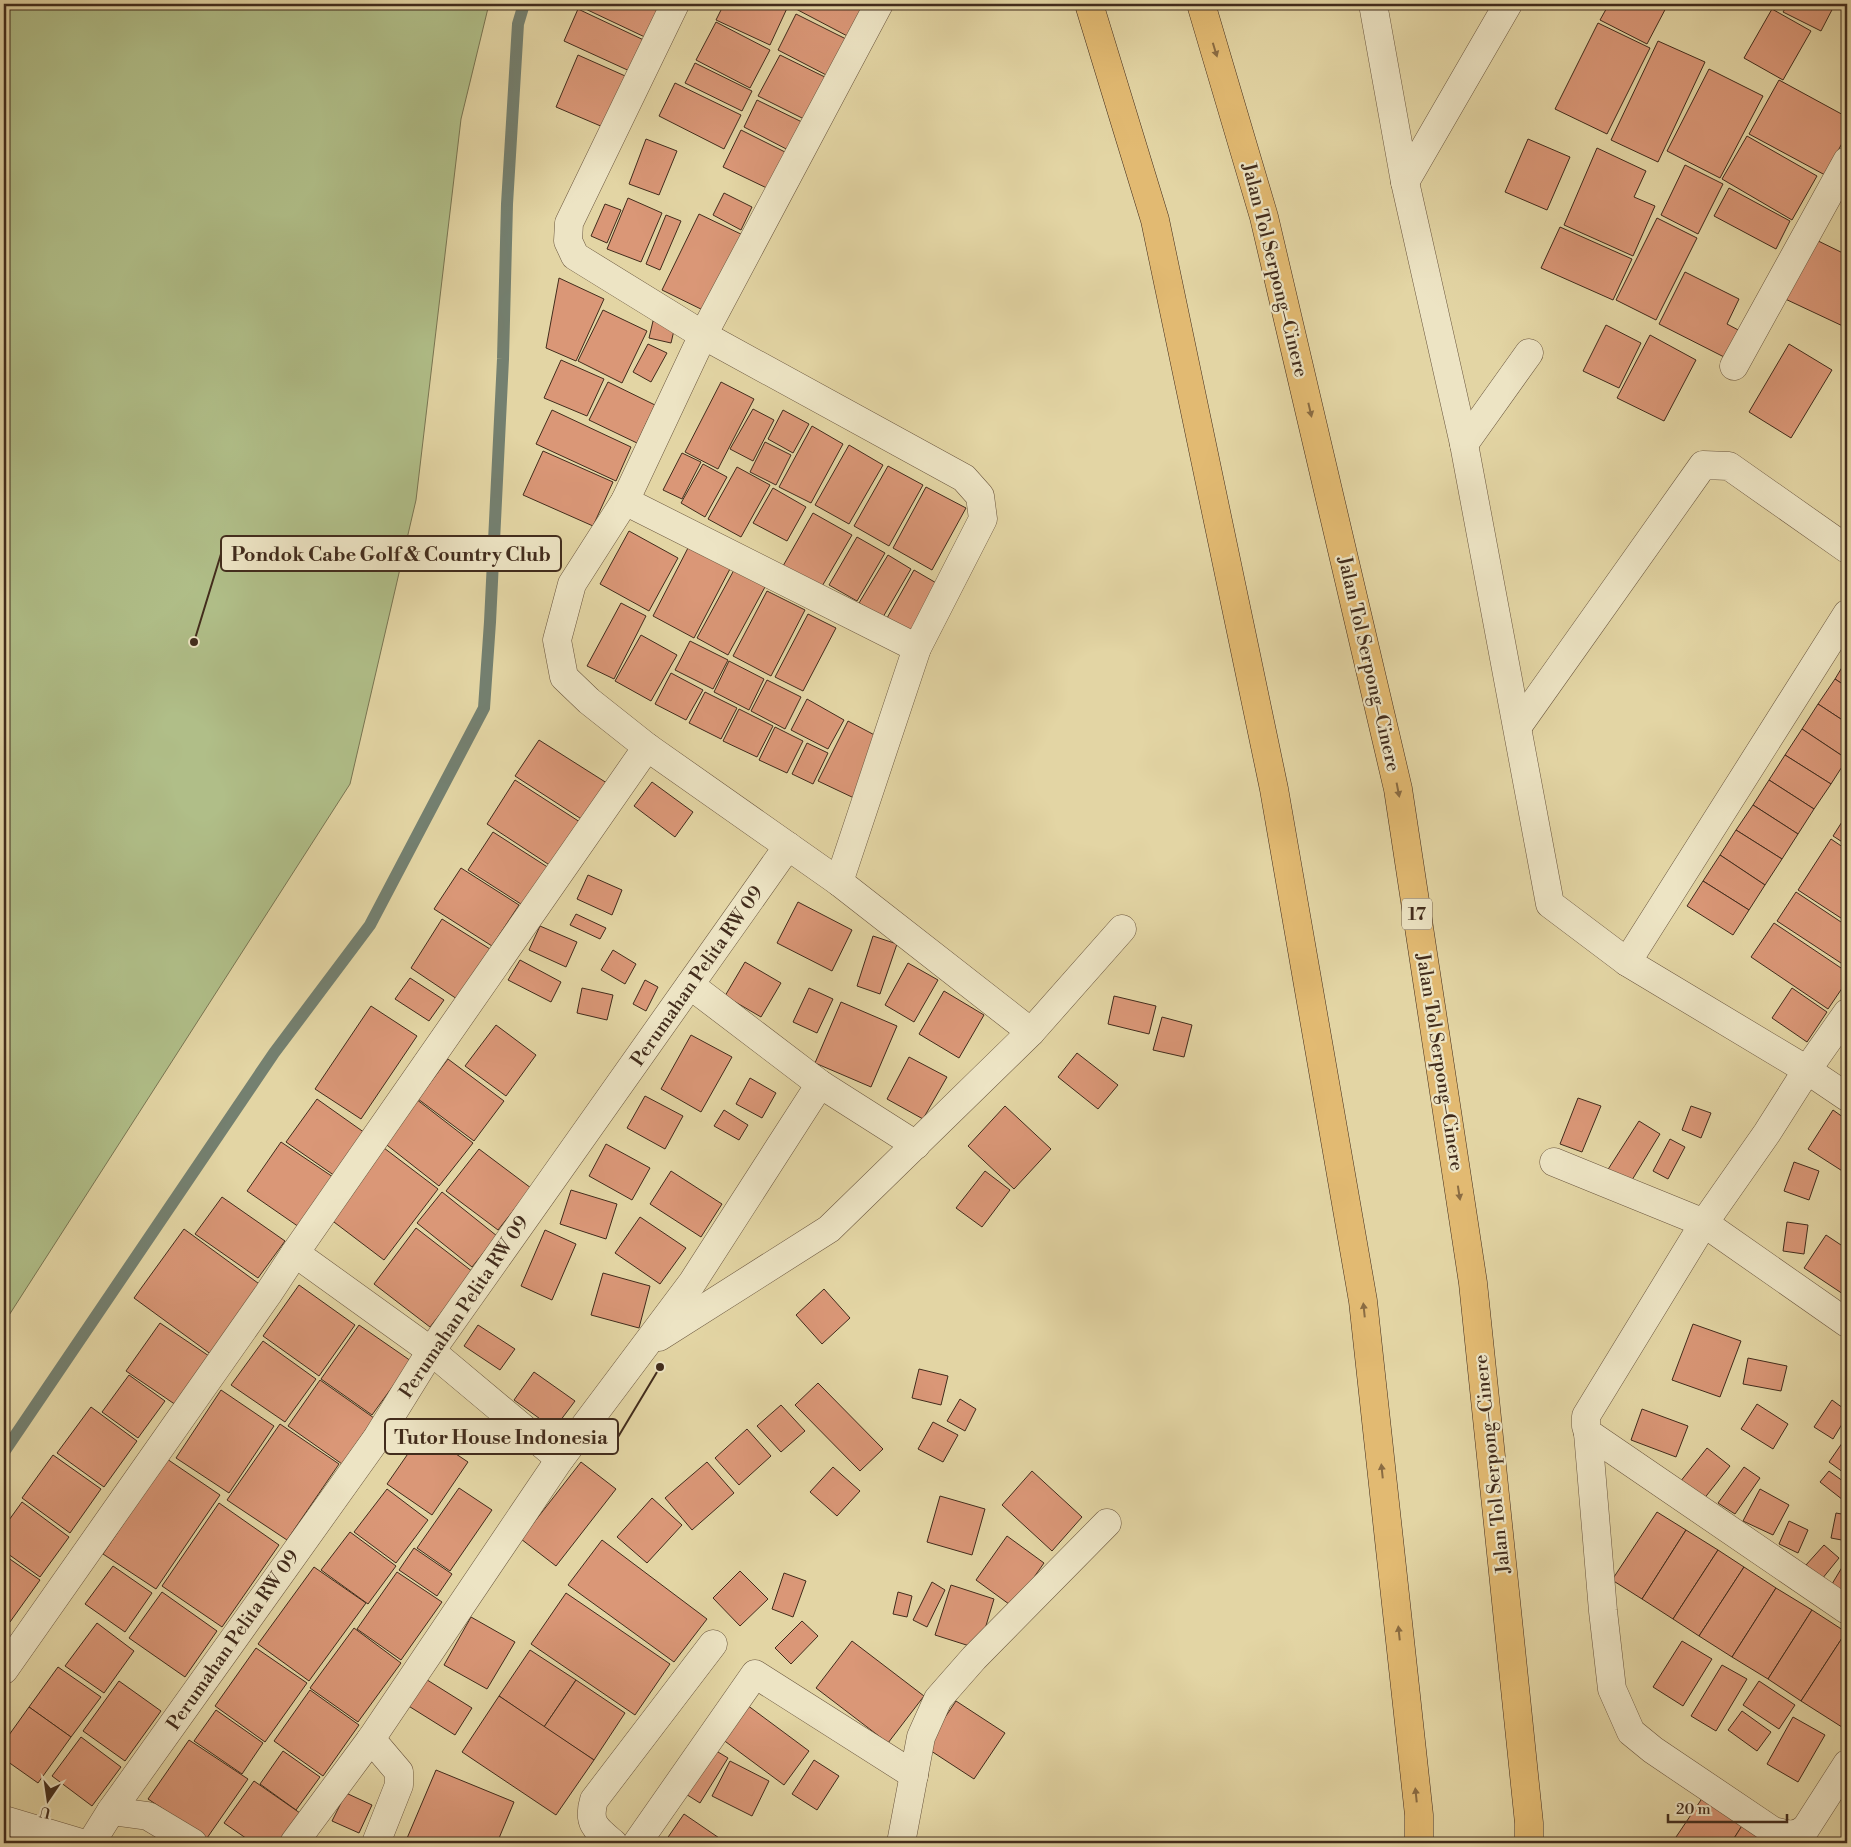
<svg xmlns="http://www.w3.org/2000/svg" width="1851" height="1847" viewBox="0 0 1851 1847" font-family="'Libre Bodoni',serif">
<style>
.green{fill:#b0be88;stroke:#797552}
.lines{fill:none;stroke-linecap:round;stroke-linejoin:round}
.stream{stroke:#748070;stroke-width:12}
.building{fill:#da9777;stroke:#422c1c}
.minor-casing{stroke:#6a563e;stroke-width:29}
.highway-casing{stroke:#422c1c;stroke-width:29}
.minor{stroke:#ede4c4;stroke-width:28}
.highway{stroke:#e2ba72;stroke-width:28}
.oneway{fill:#8a6c43}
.labels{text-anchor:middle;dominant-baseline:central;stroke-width:4.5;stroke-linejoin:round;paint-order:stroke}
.shield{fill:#ede4c4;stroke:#75634e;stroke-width:1}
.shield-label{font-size:18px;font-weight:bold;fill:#422c1c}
.street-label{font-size:19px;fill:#422c1c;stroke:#ede4c4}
.leader{fill:none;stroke:#422c1c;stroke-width:2}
.callout-dot{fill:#422c1c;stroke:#ede4c4;stroke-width:2}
.callout{fill:#ede4c4;stroke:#422c1c;stroke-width:2}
.callout-label{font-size:20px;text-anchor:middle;font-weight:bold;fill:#422c1c}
</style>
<rect width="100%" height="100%" fill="#e3d5a4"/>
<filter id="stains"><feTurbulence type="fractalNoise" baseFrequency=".004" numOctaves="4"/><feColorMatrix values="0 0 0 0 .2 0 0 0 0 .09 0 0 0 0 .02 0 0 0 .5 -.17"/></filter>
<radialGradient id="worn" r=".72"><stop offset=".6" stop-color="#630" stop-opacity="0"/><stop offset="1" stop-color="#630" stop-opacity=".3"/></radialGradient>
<polygon class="green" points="4,4 489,4 461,119 416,500 350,784 4,1323"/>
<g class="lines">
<polyline class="stream" points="4,1452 274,1053 370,925 484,708 490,622 503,359 507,204 518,24 524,4"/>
</g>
<g class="building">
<polygon points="575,4 666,4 649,39"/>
<polygon points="724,4 789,4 770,45 716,20"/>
<polygon points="799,4 871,4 853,39 796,9"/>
<polygon points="1609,4 1668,4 1647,44 1600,20"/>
<polygon points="1788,4 1835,4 1821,31 1783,12"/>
<polygon points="578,9 648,42 634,73 564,41"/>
<polygon points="1772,9 1811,31 1783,80 1744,58"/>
<polygon points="796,14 850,41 832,78 778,50"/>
<polygon points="716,22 770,50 750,88 696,60"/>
<polygon points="1598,23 1650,48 1607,134 1555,109"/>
<polygon points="1658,41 1705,62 1658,162 1611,140"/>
<polygon points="578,55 632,79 610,130 556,107"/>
<polygon points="780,55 829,79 808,121 758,96"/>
<polygon points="695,63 752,91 742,111 685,83"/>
<polygon points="1709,69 1763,96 1720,178 1667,151"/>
<polygon points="1779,80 1847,117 1847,134 1825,175 1749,134"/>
<polygon points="675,83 741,115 724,149 659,116"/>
<polygon points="757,100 806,124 792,152 744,127"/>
<polygon points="741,130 791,155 773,191 723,167"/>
<polygon points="1747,136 1817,176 1792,220 1722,179"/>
<polygon points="646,139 677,151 659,195 629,184"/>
<polygon points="1528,139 1570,157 1547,210 1505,192"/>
<polygon points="1597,148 1646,171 1634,197 1655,206 1633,256 1564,225"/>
<polygon points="1685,165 1723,184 1698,234 1661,215"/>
<polygon points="1729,188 1790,221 1776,249 1714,216"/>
<polygon points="724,193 752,207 741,230 713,215"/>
<polygon points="628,198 662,213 641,262 607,249"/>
<polygon points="605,204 621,210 607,243 591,236"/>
<polygon points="699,214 747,237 709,313 662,290"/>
<polygon points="666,215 681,221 660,270 646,264"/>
<polygon points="1657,218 1697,238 1656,320 1616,300"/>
<polygon points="1560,227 1632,259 1613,300 1541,268"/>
<polygon points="1810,237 1847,255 1847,328 1781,297"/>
<polygon points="1685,272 1739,299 1727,324 1742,332 1728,359 1659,324"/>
<polygon points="559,278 604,299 576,361 546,348"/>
<polygon points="603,310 647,331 622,383 578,361"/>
<polygon points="653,321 675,326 671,343 649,338"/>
<polygon points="1606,325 1641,343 1619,388 1583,371"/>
<polygon points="1650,335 1696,360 1664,421 1617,398"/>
<polygon points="648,344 667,353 651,382 633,372"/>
<polygon points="1789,344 1832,370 1791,438 1749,412"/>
<polygon points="561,360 604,379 587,416 544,398"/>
<polygon points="608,382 655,405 637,443 589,420"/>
<polygon points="721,382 754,399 718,469 685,452"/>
<polygon points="753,409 774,420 753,461 730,449"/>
<polygon points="552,410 631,447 616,481 536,444"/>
<polygon points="783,410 809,424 793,453 768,439"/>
<polygon points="812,426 843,444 811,503 779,487"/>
<polygon points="765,442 791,455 776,485 750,472"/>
<polygon points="849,445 883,465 849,524 815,505"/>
<polygon points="543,451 613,482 593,526 523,495"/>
<polygon points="682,453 701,462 682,499 663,490"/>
<polygon points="703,464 727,477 705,517 681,503"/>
<polygon points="888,466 923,485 889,546 854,526"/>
<polygon points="737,467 770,485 741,537 708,519"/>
<polygon points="926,487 966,508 932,570 893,548"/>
<polygon points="773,488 806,507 787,541 753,523"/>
<polygon points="813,513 852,535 821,588 783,566"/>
<polygon points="629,531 678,558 649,611 600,584"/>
<polygon points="857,537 885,553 857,601 829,585"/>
<polygon points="689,546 731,567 694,638 653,616"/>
<polygon points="888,555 911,569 883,617 859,603"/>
<polygon points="734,570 765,587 728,655 697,638"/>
<polygon points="914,570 938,584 910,632 887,618"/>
<polygon points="767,591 805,610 771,676 733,656"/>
<polygon points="621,603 646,616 614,679 587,666"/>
<polygon points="808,614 836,628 803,691 775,677"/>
<polygon points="641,635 677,655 651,701 615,681"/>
<polygon points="690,641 728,660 713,689 675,670"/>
<polygon points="1847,659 1847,687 1835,679"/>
<polygon points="729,661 764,679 749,710 714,692"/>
<polygon points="671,673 703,690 686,720 655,704"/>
<polygon points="1835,679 1847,687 1847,723 1818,704"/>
<polygon points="767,680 801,697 785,729 751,711"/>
<polygon points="705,692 737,708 721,739 689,723"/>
<polygon points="807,699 844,720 828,749 791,730"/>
<polygon points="1818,704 1847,723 1847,759 1802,729"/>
<polygon points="739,709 773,726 757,757 723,741"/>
<polygon points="848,721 884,740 854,798 818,781"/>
<polygon points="775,727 803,741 787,773 759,760"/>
<polygon points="1802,729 1847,759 1831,784 1785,755"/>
<polygon points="539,740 610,785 586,822 515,776"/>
<polygon points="807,743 828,753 813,784 792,774"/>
<polygon points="1785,755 1831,784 1814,809 1769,780"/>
<polygon points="515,780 583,824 554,868 487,824"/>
<polygon points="1769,780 1814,809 1798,834 1753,805"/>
<polygon points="652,782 693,812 675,837 634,806"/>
<polygon points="1753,805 1798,834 1782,859 1736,830"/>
<polygon points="1847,814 1847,845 1833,836"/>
<polygon points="1736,830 1782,859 1765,885 1720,855"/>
<polygon points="493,832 549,868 524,906 468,870"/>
<polygon points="1831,839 1847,850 1847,922 1798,890"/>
<polygon points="1720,855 1765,885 1749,910 1703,881"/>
<polygon points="461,868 519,905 492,946 434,909"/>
<polygon points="588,875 622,890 612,915 577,899"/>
<polygon points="1703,881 1749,910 1733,935 1687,906"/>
<polygon points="1796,892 1847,926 1847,967 1777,921"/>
<polygon points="798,902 852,930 832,971 777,943"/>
<polygon points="576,914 606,928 600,939 570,925"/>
<polygon points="442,919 490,949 457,999 411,968"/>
<polygon points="1774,923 1847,972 1847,981 1828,1009 1751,957"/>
<polygon points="540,926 577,942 566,967 529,950"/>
<polygon points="873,936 897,944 880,994 857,986"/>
<polygon points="613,950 636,964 625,984 601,970"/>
<polygon points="520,960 561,982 551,1002 508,980"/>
<polygon points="745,962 781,983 761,1017 725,996"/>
<polygon points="908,963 938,980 914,1022 885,1005"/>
<polygon points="410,978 444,1000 429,1021 395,999"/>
<polygon points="645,980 658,987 646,1011 633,1004"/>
<polygon points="582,988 613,995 607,1020 577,1013"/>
<polygon points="809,988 833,999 817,1033 793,1022"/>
<polygon points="1792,988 1827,1012 1807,1042 1772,1018"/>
<polygon points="944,991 984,1015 959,1058 919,1034"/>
<polygon points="1114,996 1156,1006 1149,1034 1108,1024"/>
<polygon points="841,1002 897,1026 871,1087 815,1063"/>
<polygon points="371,1006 417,1036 361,1119 315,1089"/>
<polygon points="1162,1017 1192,1025 1184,1057 1153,1050"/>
<polygon points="496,1025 536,1055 506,1096 465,1066"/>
<polygon points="691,1035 732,1057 701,1112 661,1089"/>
<polygon points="1077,1053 1118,1085 1098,1109 1058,1077"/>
<polygon points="909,1057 947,1077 923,1119 887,1099"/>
<polygon points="448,1059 504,1101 474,1141 418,1099"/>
<polygon points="750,1078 776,1093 762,1118 736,1104"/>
<polygon points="645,1096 683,1116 665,1149 627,1128"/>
<polygon points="1578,1098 1601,1106 1582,1152 1560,1144"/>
<polygon points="317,1099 365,1133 335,1176 286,1142"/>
<polygon points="416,1099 473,1143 439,1186 383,1142"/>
<polygon points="1005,1106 1051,1149 1014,1189 968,1146"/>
<polygon points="1691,1106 1711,1113 1701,1138 1682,1130"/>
<polygon points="724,1110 748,1125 739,1140 714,1126"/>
<polygon points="1833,1110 1847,1120 1847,1174 1808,1149"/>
<polygon points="1639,1121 1660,1134 1629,1185 1607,1171"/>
<polygon points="1670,1139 1685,1147 1668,1179 1653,1171"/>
<polygon points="281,1142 333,1177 299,1227 247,1191"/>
<polygon points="606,1144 650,1168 632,1200 589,1176"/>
<polygon points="384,1148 438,1189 384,1260 330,1219"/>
<polygon points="479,1149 531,1188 498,1230 446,1191"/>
<polygon points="1794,1162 1819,1171 1809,1200 1784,1191"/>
<polygon points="671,1171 722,1204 701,1237 650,1204"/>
<polygon points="985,1171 1010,1190 982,1227 956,1208"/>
<polygon points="571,1190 617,1204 606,1239 560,1224"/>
<polygon points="442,1192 497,1236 472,1267 417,1223"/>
<polygon points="222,1197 285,1241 258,1278 195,1234"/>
<polygon points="640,1217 686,1248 660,1284 615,1253"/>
<polygon points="1787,1222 1808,1225 1804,1254 1783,1251"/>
<polygon points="416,1228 473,1272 430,1327 374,1284"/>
<polygon points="184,1229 262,1286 212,1355 134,1298"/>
<polygon points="545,1230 576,1244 552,1300 521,1286"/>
<polygon points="1826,1235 1847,1249 1847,1288 1843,1294 1804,1268"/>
<polygon points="603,1273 650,1286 639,1328 591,1315"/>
<polygon points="299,1285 355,1325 319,1376 263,1336"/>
<polygon points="824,1289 850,1318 822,1344 796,1315"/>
<polygon points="160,1323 209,1356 176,1405 126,1371"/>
<polygon points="1693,1324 1741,1341 1720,1397 1672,1380"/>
<polygon points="359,1325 411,1361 372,1415 321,1379"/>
<polygon points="478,1325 515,1349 500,1370 464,1346"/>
<polygon points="263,1341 316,1379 285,1422 231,1385"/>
<polygon points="1748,1358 1787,1366 1781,1391 1743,1384"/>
<polygon points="919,1369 948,1376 941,1405 912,1398"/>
<polygon points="534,1372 575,1401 554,1429 514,1400"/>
<polygon points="129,1375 165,1401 138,1438 102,1412"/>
<polygon points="320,1380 374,1418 342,1464 288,1426"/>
<polygon points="818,1383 883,1449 860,1471 795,1405"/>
<polygon points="221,1390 274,1426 229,1493 176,1458"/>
<polygon points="960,1399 976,1409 965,1431 947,1421"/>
<polygon points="1832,1400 1847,1411 1847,1416 1833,1439 1814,1427"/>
<polygon points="1757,1404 1788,1424 1773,1449 1741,1429"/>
<polygon points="781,1405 805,1431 781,1452 757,1426"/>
<polygon points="91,1407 137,1441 104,1487 57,1453"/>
<polygon points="1642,1409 1688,1426 1676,1457 1631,1440"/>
<polygon points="933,1422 958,1435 943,1462 918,1449"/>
<polygon points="280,1424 339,1464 287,1540 227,1500"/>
<polygon points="747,1429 771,1456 739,1485 715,1458"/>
<polygon points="423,1432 468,1462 432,1515 387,1484"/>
<polygon points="1847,1436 1847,1475 1829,1462"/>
<polygon points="1707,1448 1730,1466 1703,1500 1680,1482"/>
<polygon points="53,1455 101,1489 70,1533 22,1498"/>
<polygon points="167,1459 220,1495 156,1589 103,1554"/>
<polygon points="581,1462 616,1489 556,1566 521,1539"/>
<polygon points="707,1462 734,1493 692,1530 665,1498"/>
<polygon points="833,1467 860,1491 837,1516 810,1492"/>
<polygon points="1744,1467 1760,1478 1735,1514 1718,1503"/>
<polygon points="1032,1471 1082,1517 1052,1551 1002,1505"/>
<polygon points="1829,1471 1847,1484 1847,1494 1843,1500 1820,1482"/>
<polygon points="459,1488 492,1510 450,1571 417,1548"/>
<polygon points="387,1489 428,1520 396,1563 354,1532"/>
<polygon points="1760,1489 1789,1505 1773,1535 1743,1521"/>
<polygon points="940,1496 985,1509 972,1555 927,1542"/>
<polygon points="652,1498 682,1525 647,1563 617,1537"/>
<polygon points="22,1502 69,1537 40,1577 4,1551 4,1527"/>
<polygon points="219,1503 279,1545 222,1627 162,1586"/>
<polygon points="1657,1512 1686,1530 1642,1599 1612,1580"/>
<polygon points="1836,1513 1847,1515 1847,1541 1831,1538"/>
<polygon points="1789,1521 1808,1530 1798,1553 1779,1544"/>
<polygon points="1686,1530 1718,1550 1673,1619 1642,1599"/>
<polygon points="350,1532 396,1566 368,1604 321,1570"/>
<polygon points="1007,1536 1044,1563 1013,1607 976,1580"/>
<polygon points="602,1540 707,1619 674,1662 568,1585"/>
<polygon points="1824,1545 1839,1558 1822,1579 1806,1565"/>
<polygon points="414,1548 452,1574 437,1596 399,1570"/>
<polygon points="1718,1550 1744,1567 1699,1636 1673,1619"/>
<polygon points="4,1555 40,1580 10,1622 4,1617"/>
<polygon points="1847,1559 1847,1594 1832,1584"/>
<polygon points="113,1566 152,1593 125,1632 85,1604"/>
<polygon points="314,1567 366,1603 309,1681 258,1644"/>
<polygon points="1744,1567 1776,1588 1732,1657 1699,1636"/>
<polygon points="740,1571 768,1599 740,1626 713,1598"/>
<polygon points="397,1572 442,1602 401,1660 357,1629"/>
<polygon points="784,1573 806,1581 793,1617 772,1609"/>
<polygon points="932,1582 945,1590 927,1627 913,1620"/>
<polygon points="951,1585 994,1599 979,1649 935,1635"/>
<polygon points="1776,1588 1812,1610 1768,1679 1732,1657"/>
<polygon points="162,1592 217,1631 185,1677 129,1638"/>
<polygon points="898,1592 912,1596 907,1617 893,1614"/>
<polygon points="566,1593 670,1664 635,1715 531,1644"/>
<polygon points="1812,1610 1846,1632 1801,1701 1768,1679"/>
<polygon points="471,1617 515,1642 487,1689 444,1665"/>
<polygon points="802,1621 818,1636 791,1664 775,1648"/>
<polygon points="97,1623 134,1651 104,1693 65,1666"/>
<polygon points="354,1628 401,1663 358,1722 310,1688"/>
<polygon points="1846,1632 1847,1633 1847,1726 1845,1729 1801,1701"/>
<polygon points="852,1641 924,1696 888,1743 816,1688"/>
<polygon points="1682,1641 1712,1659 1683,1706 1653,1687"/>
<polygon points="256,1648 307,1683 265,1742 215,1706"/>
<polygon points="530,1650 576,1680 544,1727 499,1696"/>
<polygon points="1722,1665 1747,1679 1716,1731 1691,1716"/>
<polygon points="58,1667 101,1697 71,1737 29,1707"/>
<polygon points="424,1678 472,1708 455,1735 407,1705"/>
<polygon points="576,1680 625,1713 594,1760 544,1727"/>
<polygon points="119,1681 161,1711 125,1761 83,1731"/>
<polygon points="1759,1681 1795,1705 1779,1729 1743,1705"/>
<polygon points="310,1690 359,1725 323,1776 274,1741"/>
<polygon points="499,1696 594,1760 556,1815 462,1752"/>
<polygon points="956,1701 1005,1733 974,1779 925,1747"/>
<polygon points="747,1705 809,1751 784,1785 722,1739"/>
<polygon points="29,1707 71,1737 38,1783 4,1759 4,1742"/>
<polygon points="216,1710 263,1743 242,1774 194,1741"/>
<polygon points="1742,1711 1771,1732 1757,1751 1728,1730"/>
<polygon points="1793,1717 1825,1735 1798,1782 1767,1764"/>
<polygon points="81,1737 121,1767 92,1806 52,1776"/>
<polygon points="189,1740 248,1779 207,1838 148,1799"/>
<polygon points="708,1746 728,1758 700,1803 681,1791"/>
<polygon points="283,1751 320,1777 296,1810 260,1784"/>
<polygon points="814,1760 839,1776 817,1810 792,1794"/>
<polygon points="730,1761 769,1781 752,1816 712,1796"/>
<polygon points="436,1770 514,1802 497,1843 405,1843"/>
<polygon points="254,1781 300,1813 278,1843 253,1843 224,1823"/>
<polygon points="346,1793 372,1805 359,1833 332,1821"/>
<polygon points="1705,1794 1745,1821 1731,1843 1672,1843"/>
<polygon points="684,1814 725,1842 724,1843 664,1843"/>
<polygon points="1745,1821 1779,1843 1731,1843"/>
</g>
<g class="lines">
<defs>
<g id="minor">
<polyline points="675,4 569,223 568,241 575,256 703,335 964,478 980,496 983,519 917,648 839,882"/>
<polyline points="879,4 703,335 625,501 572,584 557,640 564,677 589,701 647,747 839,882 1031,1032"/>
<polyline points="1373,4 1405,182 1464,444 1550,904 1627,962 1807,1070 1847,1097"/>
<polyline points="1405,182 1508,4"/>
<polyline points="1734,366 1847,161"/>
<polyline points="1464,444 1529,353"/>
<polyline points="625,501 917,648"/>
<polyline points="1518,726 1703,465 1729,466 1847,549"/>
<polyline points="1627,962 1847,614"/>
<polyline points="690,985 820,1084 916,1145"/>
<polyline points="1847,1013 1807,1070 1767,1133 1704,1223 1586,1416 1586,1426 1588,1433 1847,1610"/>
<polyline points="1554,1162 1704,1223 1847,1323"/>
<polyline points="295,1253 431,1351 560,1459"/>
<polyline points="659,1337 829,1229 1031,1032 1122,929"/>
<path d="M 1588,1433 L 1603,1611 L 1612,1689 L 1631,1732 L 1653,1750 L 1773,1831 C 1787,1834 1794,1838 1806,1828 L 1847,1764"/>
<polyline points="4,1670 268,1294 295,1253 647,747"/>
<polyline points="371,1739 399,1772 399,1785 376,1843"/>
<polyline points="111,1811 148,1816 193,1843"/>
<polyline points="4,1820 81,1843"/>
<polyline points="91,1843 111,1811 377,1438 431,1351 788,846"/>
<polyline points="294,1843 371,1739 560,1459 692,1283 820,1084"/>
<path d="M 613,1843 C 596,1829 587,1823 594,1800 L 713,1644"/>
<polyline points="637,1843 755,1674 914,1775"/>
<polyline points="901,1843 921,1737 938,1699 974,1658 1107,1523"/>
</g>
<g id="highway">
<polyline points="1089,4 1155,220 1274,789 1363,1301 1419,1815 1419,1843"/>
<polyline points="1201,4 1264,217 1398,789 1473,1283 1529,1823 1529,1843"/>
</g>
</defs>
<use href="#minor" class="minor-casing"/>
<use href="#highway" class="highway-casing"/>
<use href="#minor" class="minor"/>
<use href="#highway" class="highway"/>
</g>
<defs><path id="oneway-solid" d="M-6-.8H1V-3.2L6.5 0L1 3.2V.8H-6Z" transform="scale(1.25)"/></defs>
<g class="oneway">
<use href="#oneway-solid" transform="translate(1215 50) rotate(73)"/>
<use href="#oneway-solid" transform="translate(1310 410) rotate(77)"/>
<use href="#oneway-solid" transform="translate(1398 790) rotate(79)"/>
<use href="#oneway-solid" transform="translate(1459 1193) rotate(81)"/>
<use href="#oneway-solid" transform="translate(1364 1310) rotate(-96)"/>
<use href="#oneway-solid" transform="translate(1382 1471) rotate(-96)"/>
<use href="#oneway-solid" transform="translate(1399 1633) rotate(-96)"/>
<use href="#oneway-solid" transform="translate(1416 1795) rotate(-96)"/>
</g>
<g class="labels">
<rect class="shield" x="1402" y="898.5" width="30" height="31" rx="4"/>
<g class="shield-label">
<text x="1417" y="914">17</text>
</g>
<g class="street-label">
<text transform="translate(1275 270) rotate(76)">Jalan Tol Serpong–Cinere</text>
<text transform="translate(1369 664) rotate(77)">Jalan Tol Serpong–Cinere</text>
<text transform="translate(697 976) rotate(-55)">Perumahan Pelita RW 09</text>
<text transform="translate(1440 1062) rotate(81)">Jalan Tol Serpong–Cinere</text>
<text transform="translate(464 1307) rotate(-56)">Perumahan Pelita RW 09</text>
<text transform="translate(1492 1464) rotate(-96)">Jalan Tol Serpong–Cinere</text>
<text transform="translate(233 1640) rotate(-55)">Perumahan Pelita RW 09</text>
</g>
</g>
<path class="leader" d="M194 642L221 554M660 1367L618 1437"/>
<g class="callout-dot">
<circle cx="194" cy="642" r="5"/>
<circle cx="660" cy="1367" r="5"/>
</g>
<g class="callout">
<rect x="221" y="536" width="340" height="35" rx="5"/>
<rect x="385" y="1419" width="233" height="35" rx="5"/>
</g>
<g class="callout-label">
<text x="391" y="561">Pondok Cabe Golf &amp; Country Club</text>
<text x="501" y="1444">Tutor House Indonesia</text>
</g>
<rect width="1851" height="1847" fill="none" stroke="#e3d5a4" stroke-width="20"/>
<rect x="5" y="5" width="1841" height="1837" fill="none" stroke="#422c1c" stroke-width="2.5"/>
<rect x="10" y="10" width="1831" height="1827" fill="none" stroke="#422c1c"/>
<g transform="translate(48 1800) rotate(193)" stroke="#ede4c4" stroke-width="4" paint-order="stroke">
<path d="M0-4L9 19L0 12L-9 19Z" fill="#422c1c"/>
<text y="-8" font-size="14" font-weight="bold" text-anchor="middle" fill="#422c1c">U</text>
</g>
<path d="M1668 1814v8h119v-8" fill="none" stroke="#422c1c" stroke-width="2.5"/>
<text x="1676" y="1814" font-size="15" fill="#422c1c" stroke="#ede4c4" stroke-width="4" paint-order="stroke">20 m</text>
<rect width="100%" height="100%" filter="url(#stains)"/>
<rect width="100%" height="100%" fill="url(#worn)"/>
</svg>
